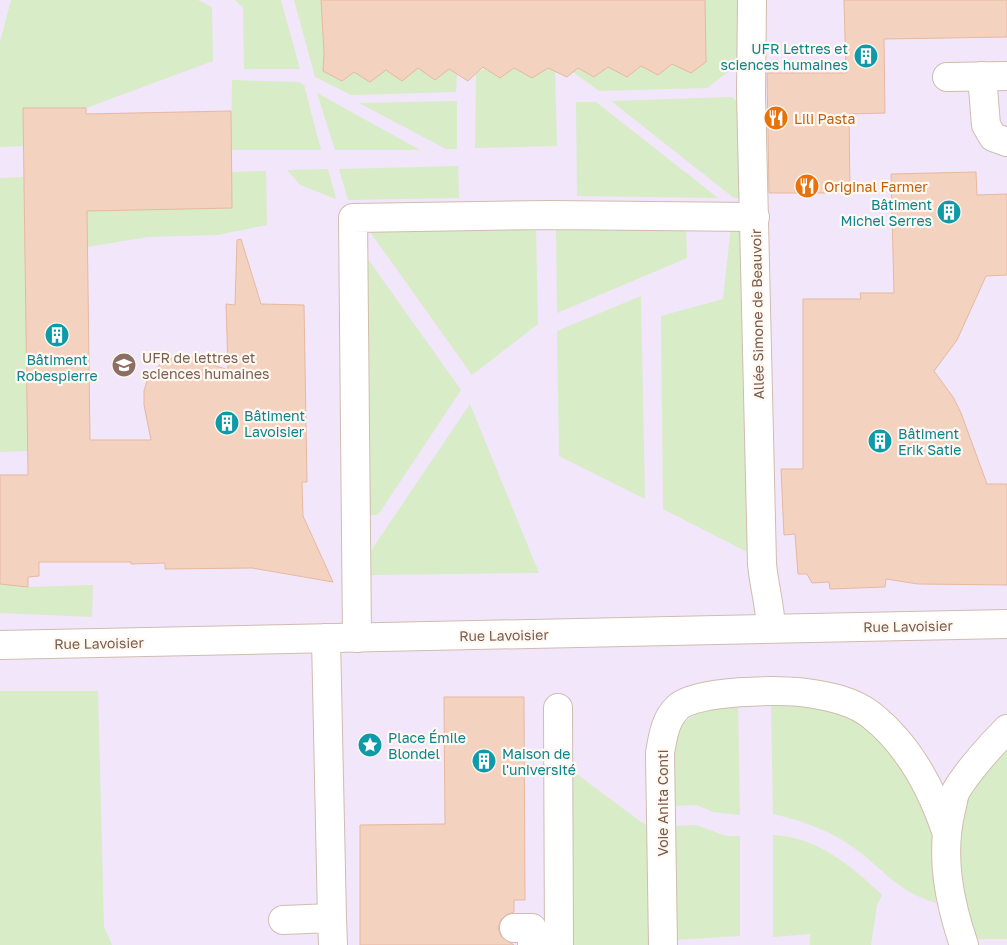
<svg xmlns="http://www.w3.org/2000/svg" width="1007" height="945" viewBox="0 0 1007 945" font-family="'Golos Text',sans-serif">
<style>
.education{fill:#f2e6fa}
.green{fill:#d8ecc7}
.building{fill:#f4d2c0;stroke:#e7b8a0}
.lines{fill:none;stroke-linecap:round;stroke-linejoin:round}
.minor-casing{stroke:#d1bcae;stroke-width:30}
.minor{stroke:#fff;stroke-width:28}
.labels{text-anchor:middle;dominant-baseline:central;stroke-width:4.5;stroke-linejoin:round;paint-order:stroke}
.culture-label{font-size:14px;fill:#0d838f;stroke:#fff9f1;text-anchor:start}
.food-label{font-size:14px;fill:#c56008;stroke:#fff9f1;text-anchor:start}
.street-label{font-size:14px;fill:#7a5a4b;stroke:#fff9f1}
.education-label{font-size:14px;fill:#785e54;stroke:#fff9f1;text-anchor:start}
</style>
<rect width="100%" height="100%" fill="#fdf5ea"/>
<rect class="education" x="0" y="0" width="1007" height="945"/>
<g class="green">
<polygon points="11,0 198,0 212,7 213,61 86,108 23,108 23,146 0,147 0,42"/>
<polygon points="235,0 281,0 300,69 244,69 243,8"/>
<polygon points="294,0 324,0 338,44 323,54 323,71 342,81 354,72 370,82 386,70 402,80 418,68 435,80 450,69 457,74 456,92 351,95 315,77"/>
<polygon points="692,0 741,0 741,62 707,88 599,91 573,72 578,68 594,77 608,67 627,77 641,66 658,75 672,64 691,73 706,62"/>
<polygon points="485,68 500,78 514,68 548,68 555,71 557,146 475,148 476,74"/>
<polygon points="232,80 298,82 304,85 321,150 231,150"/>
<polygon points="317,93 420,150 335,150"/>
<polygon points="732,97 744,108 745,198 734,198 611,101"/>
<polygon points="457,101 457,149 446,149 359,103"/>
<polygon points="576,102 596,102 718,198 577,196"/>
<polygon points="458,166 459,198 348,200 339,169"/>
<polygon points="328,169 336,199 300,185 287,170"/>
<polygon points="266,171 267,225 217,235 148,237 87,247 87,183 117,210 232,208 232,172"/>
<polygon points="24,177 28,451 0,452 0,178"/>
<polygon points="731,226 748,227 751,554 663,509 661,316 723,299"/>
<polygon points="686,227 687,258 557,313 556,228"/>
<polygon points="536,228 538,324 472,375 368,229"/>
<polygon points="365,255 461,390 378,515 369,515"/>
<polygon points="641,296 645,499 559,456 557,331"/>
<polygon points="470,404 539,573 370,575 370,552"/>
<polygon points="0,583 28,587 93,585 92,617 0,613"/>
<polygon points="0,691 98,691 104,927 112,945 0,945"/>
<polygon points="738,704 740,815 713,812 697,805 671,806 671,751 677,727 702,710"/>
<path d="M 771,704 C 789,704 808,703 825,708 C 875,721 921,781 931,830 C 936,853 935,879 936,903 C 900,892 887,874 860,852 C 834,832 804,821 773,814 Z"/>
<path d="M 1007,740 L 1007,939 L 975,939 C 960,895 951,831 973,787 C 982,771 996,755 1007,740 Z"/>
<polygon points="570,773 578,775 641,822 651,827 652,945 571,945"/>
<polygon points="696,825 726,836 740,836 740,936 674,940 672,826"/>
<path d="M 773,835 C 818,837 851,866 882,895 L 877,905 L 871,945 L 810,945 L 810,934 L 773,937 Z"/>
</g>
<g class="building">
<polygon points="321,0 705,0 706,62 691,73 672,64 658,75 641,66 627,77 608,67 594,77 578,68 567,77 548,68 532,78 514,68 500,78 483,67 468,81 449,69 435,80 418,68 402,81 386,70 370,82 354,72 342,81 323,71 324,53"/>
<polygon points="844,0 1007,0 1007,37 884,39 885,113 849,114 850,193 769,193 767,73 846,73"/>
<polygon points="23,108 86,108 86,114 231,111 232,208 87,211 90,440 151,440 144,405 144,391 148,378 164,360 179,356 189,356 228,370 226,304 235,305 237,240 241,239 261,304 304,305 307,482 302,482 303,516 333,582 252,568 165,569 165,563 131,564 131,562 39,562 39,576 28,577 28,587 0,584 0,475 28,475"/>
<polygon points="976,172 977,195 1007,194 1007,275 986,276 957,340 934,371 953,397 961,413 987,484 1007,484 1007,585 918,584 886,579 885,587 830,589 829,582 812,583 807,574 798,574 795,534 784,535 781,469 803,469 803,299 861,299 860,293 894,293 891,174"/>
<polygon points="444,697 524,697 525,900 514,900 514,912 506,915 500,921 498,928 501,936 514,945 360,945 360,825 445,824"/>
</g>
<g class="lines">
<defs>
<g id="minor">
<path d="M 752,0 L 751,93 L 762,564 C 764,585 770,606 771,628"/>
<polyline points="982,76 986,125 993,137 1007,142"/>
<polyline points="947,77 1007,76"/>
<polyline points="326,638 332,918"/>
<polyline points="357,638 353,218 548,215 755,217"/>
<polyline points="0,645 1007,624"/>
<polyline points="558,708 559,945"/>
<polyline points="283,920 332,918 333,945"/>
<polyline points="514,928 532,928 532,945"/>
<path d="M 663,945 L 660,753 C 663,736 665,720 677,708 C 694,690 783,689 807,693 C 829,696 853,701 871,715 C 909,745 931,787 946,831"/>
<path d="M 964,945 C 949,901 940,856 951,810 C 953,804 953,797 956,791 C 966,773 992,744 1007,729"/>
</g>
</defs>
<use href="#minor" class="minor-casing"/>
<use href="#minor" class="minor"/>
</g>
<defs>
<symbol id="building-disc" viewBox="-11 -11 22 22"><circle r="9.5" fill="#0f9aa8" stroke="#fff9f1"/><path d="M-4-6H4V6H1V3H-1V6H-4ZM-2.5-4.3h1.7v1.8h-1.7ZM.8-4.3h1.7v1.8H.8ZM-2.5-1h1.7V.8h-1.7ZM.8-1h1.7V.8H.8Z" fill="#fff"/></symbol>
<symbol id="restaurant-disc" viewBox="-11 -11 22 22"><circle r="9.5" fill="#e8710a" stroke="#fff9f1"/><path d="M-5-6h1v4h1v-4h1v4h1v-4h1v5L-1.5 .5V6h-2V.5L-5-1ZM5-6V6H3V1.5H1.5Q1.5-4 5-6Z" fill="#fff"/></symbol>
<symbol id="university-disc" viewBox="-11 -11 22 22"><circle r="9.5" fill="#8d6e63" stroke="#fff9f1"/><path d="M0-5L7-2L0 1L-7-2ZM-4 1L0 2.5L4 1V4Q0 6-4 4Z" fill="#fff"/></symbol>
<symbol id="sight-disc" viewBox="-11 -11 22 22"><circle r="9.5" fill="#0f9aa8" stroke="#fff9f1"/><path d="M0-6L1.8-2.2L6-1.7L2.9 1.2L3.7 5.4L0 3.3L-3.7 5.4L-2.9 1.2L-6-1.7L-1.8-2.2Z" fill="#fff"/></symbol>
</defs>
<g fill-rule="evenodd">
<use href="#building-disc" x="852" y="42" width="28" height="28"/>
<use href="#restaurant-disc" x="762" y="104" width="28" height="28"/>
<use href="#restaurant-disc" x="793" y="172" width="28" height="28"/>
<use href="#building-disc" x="935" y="198" width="28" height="28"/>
<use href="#building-disc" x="43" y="321" width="28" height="28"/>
<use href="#university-disc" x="110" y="351" width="28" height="28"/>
<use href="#building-disc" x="213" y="409" width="28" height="28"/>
<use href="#building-disc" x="866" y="427" width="28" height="28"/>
<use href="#sight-disc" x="356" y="731" width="28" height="28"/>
<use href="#building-disc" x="470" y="747" width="28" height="28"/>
</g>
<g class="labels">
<g class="culture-label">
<text x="848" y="48" text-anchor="end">UFR Lettres et<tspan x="848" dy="16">sciences humaines</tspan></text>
<text x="932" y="204" text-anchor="end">Bâtiment<tspan x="932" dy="16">Michel Serres</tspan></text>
<text x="57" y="359" text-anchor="middle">Bâtiment<tspan x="57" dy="16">Robespierre</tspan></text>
<text x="244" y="415">Bâtiment<tspan x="244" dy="16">Lavoisier</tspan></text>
<text x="898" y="433">Bâtiment<tspan x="898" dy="16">Erik Satie</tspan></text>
<text x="388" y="737">Place Émile<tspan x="388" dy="16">Blondel</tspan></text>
<text x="502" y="753">Maison de<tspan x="502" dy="16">l'université</tspan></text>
</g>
<g class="food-label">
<text x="794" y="118">Lili Pasta</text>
<text x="824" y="186">Original Farmer</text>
</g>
<g class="street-label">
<text transform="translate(757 314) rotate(-91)">Allée Simone de Beauvoir</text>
<text transform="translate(908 626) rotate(-1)">Rue Lavoisier</text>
<text transform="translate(504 635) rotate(-1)">Rue Lavoisier</text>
<text transform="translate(99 643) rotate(-1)">Rue Lavoisier</text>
<text transform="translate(662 803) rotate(-90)">Voie Anita Conti</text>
</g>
<g class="education-label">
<text x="142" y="357">UFR de lettres et<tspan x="142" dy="16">sciences humaines</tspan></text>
</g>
</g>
</svg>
